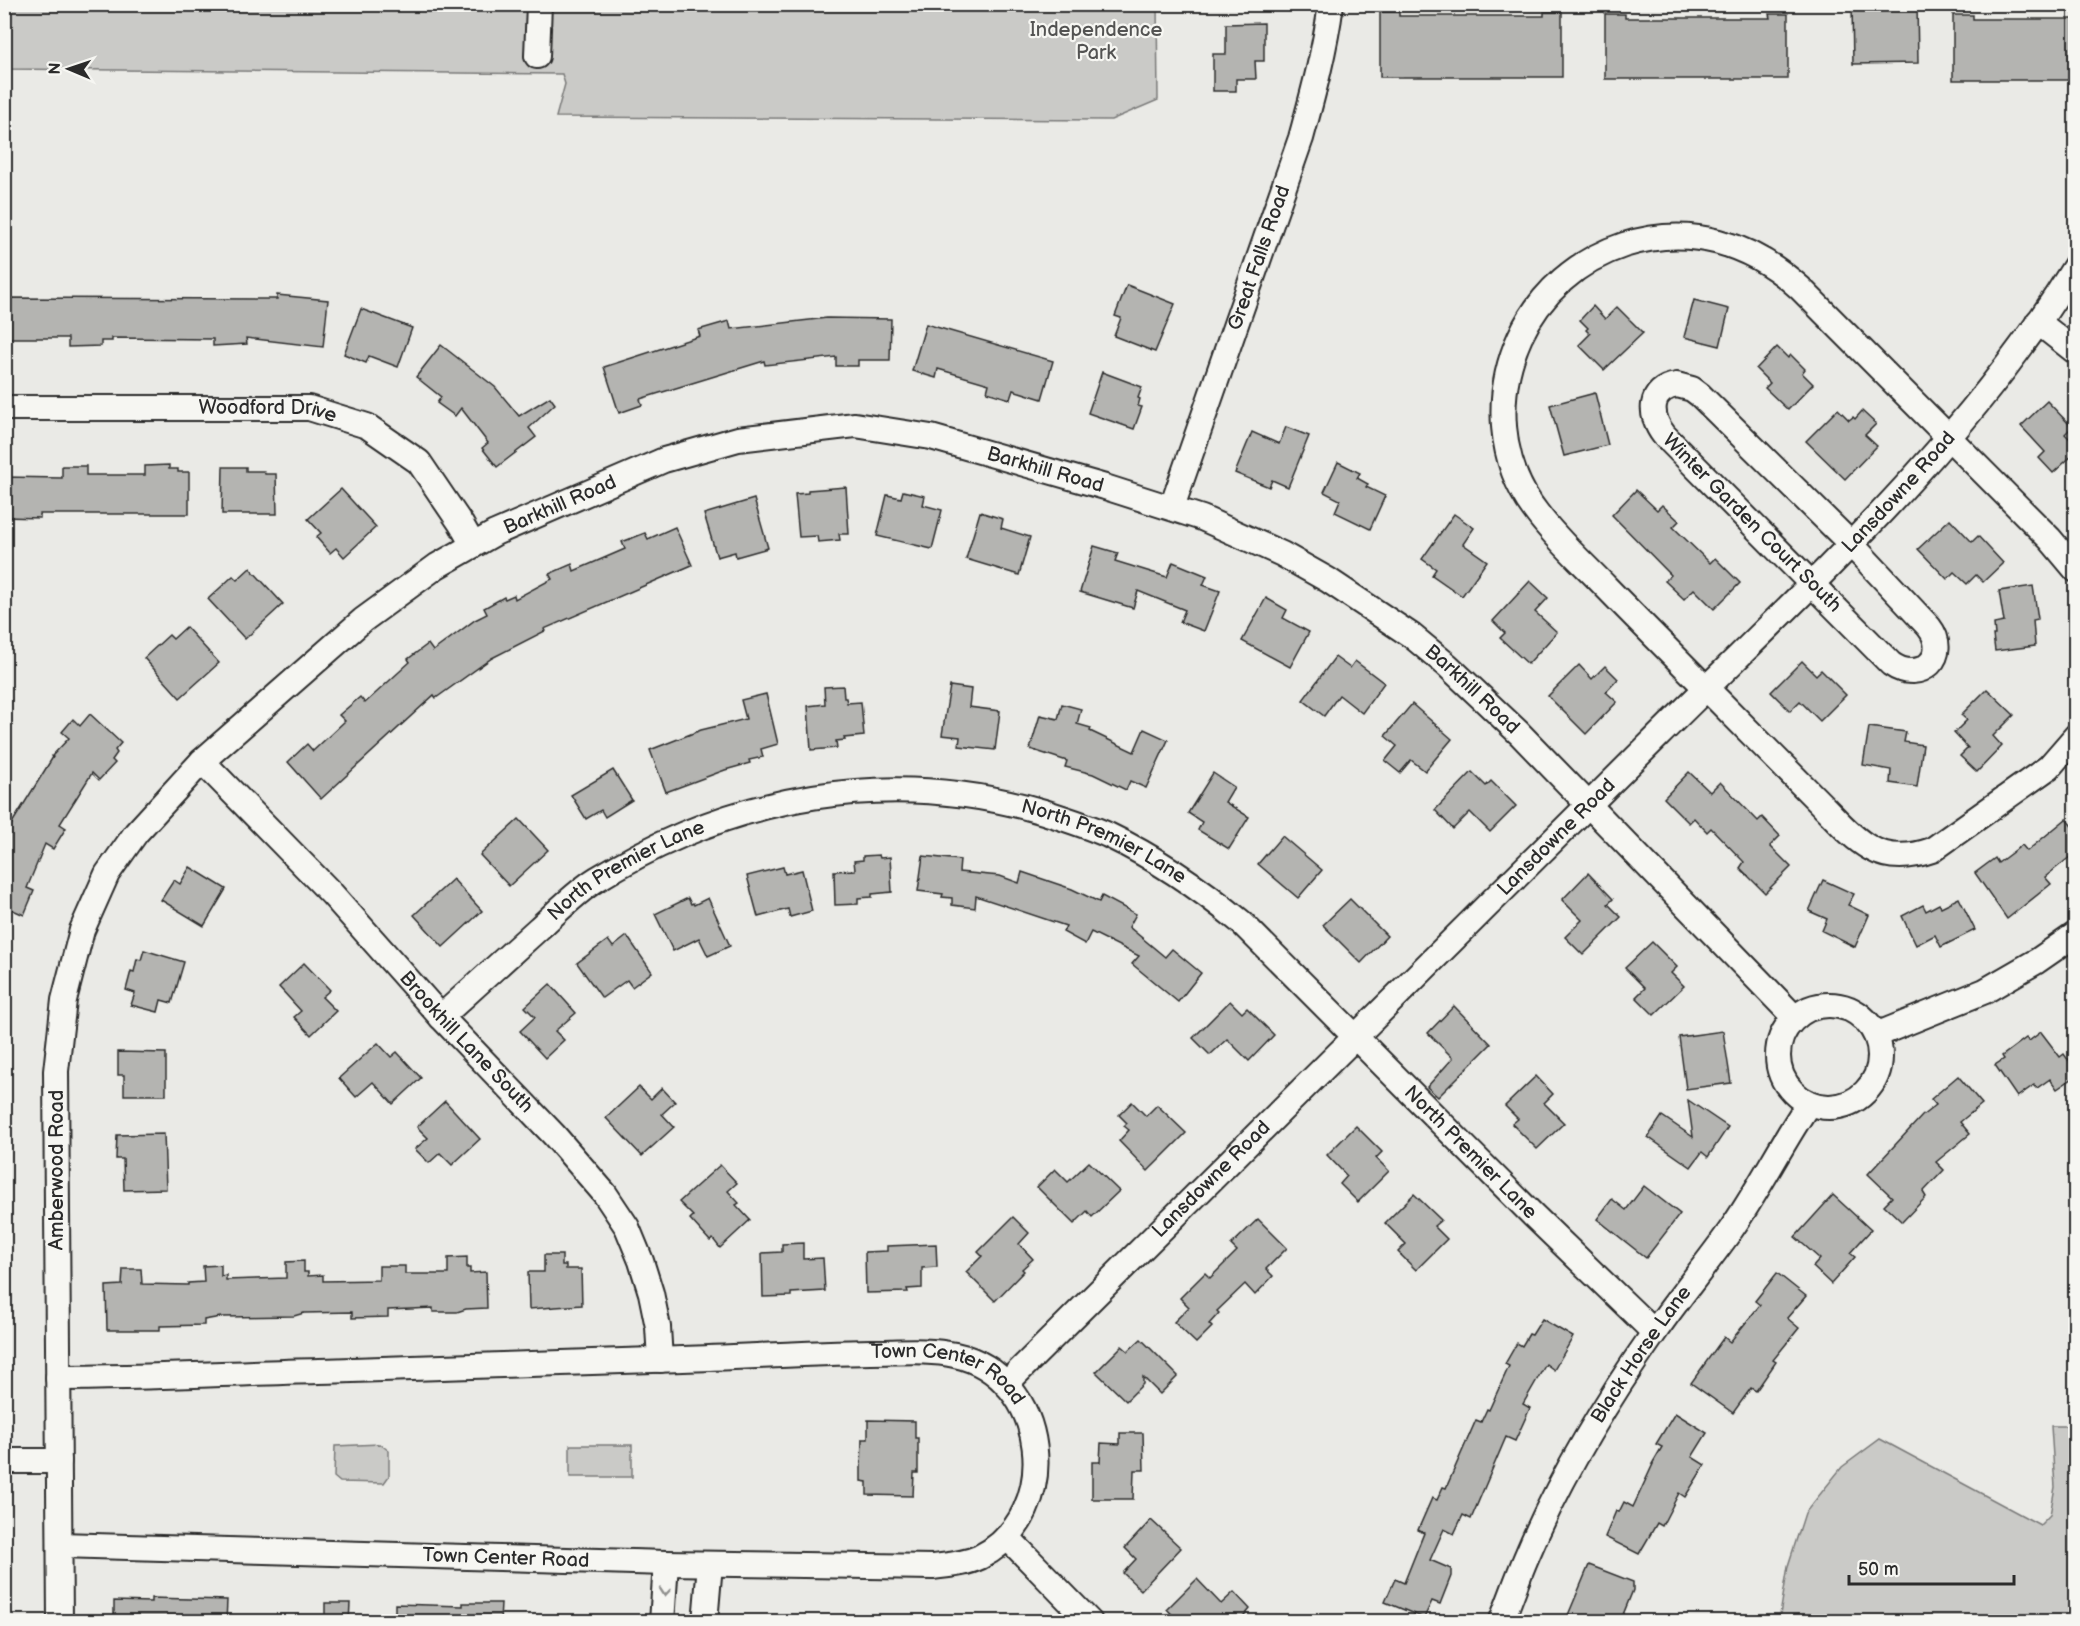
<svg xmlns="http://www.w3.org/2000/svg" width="2080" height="1626" viewBox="0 0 2080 1626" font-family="'Balsamiq Sans',sans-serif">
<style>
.green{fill:#cacac7;stroke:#7a7a79;stroke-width:1.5}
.building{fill:#b4b4b1;stroke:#2b2b2b;stroke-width:1.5}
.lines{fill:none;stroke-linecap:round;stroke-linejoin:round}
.minor-casing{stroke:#2b2b2b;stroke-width:28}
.minor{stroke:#f6f6f2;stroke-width:24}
.oneway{stroke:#90908e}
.labels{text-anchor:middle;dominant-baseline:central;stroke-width:4.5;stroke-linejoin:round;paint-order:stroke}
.park-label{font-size:20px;fill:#535352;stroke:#f6f6f2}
.street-label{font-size:20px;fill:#2b2b2b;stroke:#f6f6f2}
</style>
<rect width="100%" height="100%" fill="#eaeae6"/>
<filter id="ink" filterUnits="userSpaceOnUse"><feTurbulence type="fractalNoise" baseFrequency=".0167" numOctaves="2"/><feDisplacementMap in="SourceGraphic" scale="12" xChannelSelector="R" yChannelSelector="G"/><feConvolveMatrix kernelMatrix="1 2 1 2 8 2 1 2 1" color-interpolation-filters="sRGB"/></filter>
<g filter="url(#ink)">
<g class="green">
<polygon points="4,5 1157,5 1158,100 1111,120 556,117 565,84 562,74 5,69"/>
<polygon points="2051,1426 2075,1426 2075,1621 1779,1621 1788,1566 1805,1513 1842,1467 1880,1439 2040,1525 2050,1515 2055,1487"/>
<polygon points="380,1444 389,1451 389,1476 384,1483 340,1482 334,1477 335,1446"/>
<rect x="570" y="1445" width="62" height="32"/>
</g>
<g class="building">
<polygon points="1852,4 1917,4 1918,63 1853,64"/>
<polygon points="1380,12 1399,12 1399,16 1544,16 1544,12 1562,12 1562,77 1380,77"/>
<polygon points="1605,14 1625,14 1625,18 1770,18 1769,14 1788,14 1788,79 1605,79"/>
<polygon points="1953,15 1973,15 1973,19 2076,19 2076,80 1953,80"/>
<polygon points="1264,23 1264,61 1255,61 1256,79 1236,79 1236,91 1213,91 1213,54 1226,54 1226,24"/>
<polygon points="1127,285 1175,304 1155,352 1114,336 1121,318 1115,316"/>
<polygon points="277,295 328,300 323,347 246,338 247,344 213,346 213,339 112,338 112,341 101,341 101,346 68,347 68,338 4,338 4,298 277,299"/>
<polygon points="1694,300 1729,309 1720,346 1684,337"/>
<polygon points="1593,306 1605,319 1617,307 1643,333 1604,370 1579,345 1590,334 1586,330 1588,328 1580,320"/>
<polygon points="361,309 412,328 398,367 369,356 366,363 344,354"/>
<polygon points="827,318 891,319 890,360 858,360 858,366 836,366 836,357 765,365 764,361 640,399 642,405 619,413 604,367 700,336 698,330 729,321 731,329"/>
<polygon points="926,324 1053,361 1042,399 1013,390 1010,399 987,392 989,384 938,369 936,378 912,371"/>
<polygon points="441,345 495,387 519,416 550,397 555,404 529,428 536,437 497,467 482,448 488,443 461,408 455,416 437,403 441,397 416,377"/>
<polygon points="1777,347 1788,358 1791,355 1805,369 1802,373 1813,384 1788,410 1765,388 1770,383 1756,369"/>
<polygon points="1102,372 1142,387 1138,398 1140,399 1138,406 1142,407 1134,429 1088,413"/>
<polygon points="1595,393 1608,445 1564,456 1550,405"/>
<polygon points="2047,401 2072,427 2065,434 2076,445 2076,452 2053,473 2039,458 2045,452 2021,426"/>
<polygon points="1838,409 1849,420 1853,417 1855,419 1862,411 1876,424 1865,435 1877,446 1845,479 1806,441"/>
<polygon points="1286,427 1309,436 1288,487 1272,480 1269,487 1235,473 1252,432 1279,444"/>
<polygon points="1338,462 1360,473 1357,478 1368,484 1366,487 1385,496 1370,529 1335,512 1340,500 1324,492"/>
<polygon points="169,465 169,469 178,469 178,472 189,472 189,514 40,514 40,518 4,517 4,477 62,478 62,466 86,466 86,475 145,475 145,466"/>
<polygon points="223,467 246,467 246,471 264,471 265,474 276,474 277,514 222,514"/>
<polygon points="846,487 849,534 839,534 840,540 818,542 817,536 799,537 795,494 808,493 808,490"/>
<polygon points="341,489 376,527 344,557 336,548 330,553 316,537 321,533 308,519"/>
<polygon points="1636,490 1657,510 1662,505 1679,521 1673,527 1710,563 1715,558 1740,583 1714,609 1694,589 1684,599 1665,581 1671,575 1612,515"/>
<polygon points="903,491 925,496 923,505 942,510 932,549 877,536 887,495 901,498"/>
<polygon points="754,499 768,548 736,557 735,552 717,557 704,514"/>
<polygon points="980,512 1003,519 1001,528 1030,537 1019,575 966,559"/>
<polygon points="1454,514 1474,528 1463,544 1487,561 1462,596 1432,575 1436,569 1422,559"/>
<polygon points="1950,519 1972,542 1978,536 2003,563 1983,582 1976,575 1967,584 1954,572 1947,579 1918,549"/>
<polygon points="675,527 692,565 544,629 545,631 492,658 436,698 434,695 321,799 288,762 307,744 313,751 345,721 339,715 360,697 365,703 410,662 408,659 428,644 433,651 475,620 487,614 484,608 504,597 505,599 514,595 515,599 552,579 549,574 572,564 574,571 625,549 622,542 645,533 648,539"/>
<polygon points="1094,546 1118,553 1115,561 1167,577 1173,562 1207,576 1203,585 1220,591 1204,631 1180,622 1185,610 1138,591 1133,608 1080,592"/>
<polygon points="250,568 283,604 245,639 208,599 233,576 237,580"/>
<polygon points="1530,581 1548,598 1535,612 1557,632 1528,664 1500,638 1505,633 1493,621"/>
<polygon points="2033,586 2038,619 2033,620 2035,646 1995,651 1993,635 1995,635 1994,624 2004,622 1999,591"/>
<polygon points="1266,598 1287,610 1283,618 1309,632 1290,667 1242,641"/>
<polygon points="186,627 219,663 180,698 144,658 169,635 173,639"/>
<polygon points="1335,657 1350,668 1355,661 1384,683 1362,713 1339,695 1324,716 1303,700"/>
<polygon points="1802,661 1816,675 1821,670 1846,695 1820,721 1800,701 1790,711 1771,692"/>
<polygon points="1579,665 1592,679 1605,666 1618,679 1606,692 1617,702 1586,734 1548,696"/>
<polygon points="843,686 844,698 846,698 847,703 861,702 864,736 844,738 845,740 836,741 837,748 811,750 808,706 825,704 824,687"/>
<polygon points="950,686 971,689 969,707 1000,711 995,750 959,746 960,737 942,735"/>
<polygon points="1987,689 2014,715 1993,736 2002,746 1977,772 1960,756 1968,748 1954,733 1967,720 1961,715"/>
<polygon points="766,694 778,744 761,749 763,757 749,760 750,763 725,770 666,792 650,750 701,730 746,719 741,700"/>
<polygon points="1062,704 1081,709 1077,724 1091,728 1090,731 1134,752 1144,729 1168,740 1146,788 1130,781 1126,790 1093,774 1065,767 1067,761 1030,749 1040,715 1058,719"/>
<polygon points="1412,704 1452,739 1425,771 1411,760 1400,773 1385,761 1397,746 1385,736"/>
<polygon points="90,714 121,743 115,750 117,753 112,760 115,763 99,780 92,773 60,824 66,828 53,849 45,844 27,888 34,891 24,915 4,906 4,836 53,757 52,756 69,738 62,732 73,719 80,726"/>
<polygon points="1869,727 1906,732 1904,742 1923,745 1917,787 1890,783 1891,770 1863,765"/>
<polygon points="613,770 632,800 605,817 601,810 586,819 571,795"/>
<polygon points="1472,772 1486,786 1491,781 1516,806 1490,832 1470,812 1453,829 1435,810"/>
<polygon points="1689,772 1710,792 1720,782 1758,821 1762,817 1780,836 1770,846 1791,867 1765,893 1740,868 1744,862 1711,828 1707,832 1694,818 1689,823 1664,798"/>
<polygon points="1213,773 1234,787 1225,802 1249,817 1229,849 1198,830 1202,822 1188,813"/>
<polygon points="519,819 548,850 509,886 480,855"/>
<polygon points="2066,819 2076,831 2076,852 2045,877 2051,884 2007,919 1975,873 1995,858 1998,863 2022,845 2027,851"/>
<polygon points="1282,836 1322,870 1298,898 1258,864"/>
<polygon points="879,855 880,858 890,857 892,892 872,894 872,897 858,898 858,904 835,905 834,871 855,870 854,861 863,860 863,856"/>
<polygon points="923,856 960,860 959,872 1000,876 1019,883 1022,872 1072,889 1099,902 1102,896 1136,914 1129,927 1165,957 1172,949 1201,973 1178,1002 1132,964 1139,956 1091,932 1085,944 1063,932 1066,926 976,896 975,908 952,905 952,898 942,897 943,894 918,891"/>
<polygon points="190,867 226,889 204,926 161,900 174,880 180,884"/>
<polygon points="783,867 785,874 802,870 812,911 790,917 788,909 758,917 747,876"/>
<polygon points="1588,873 1613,899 1608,904 1621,917 1583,955 1565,937 1582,920 1562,900"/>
<polygon points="453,879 482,911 443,947 414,915"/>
<polygon points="1823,880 1854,894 1848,905 1869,915 1855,947 1822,931 1827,919 1809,911"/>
<polygon points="688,898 691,904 693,903 694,905 708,898 730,946 708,956 699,938 673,951 655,914"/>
<polygon points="1959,898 1975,930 1941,947 1935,935 1916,945 1902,916 1923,905 1926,911 1939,904 1941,907"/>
<polygon points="1350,899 1387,936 1361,963 1323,925"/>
<polygon points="627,936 652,972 632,987 627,980 602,998 577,963 608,940 613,947"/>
<polygon points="1652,942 1677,967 1671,973 1684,986 1654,1015 1636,997 1645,988 1625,968"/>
<polygon points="144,950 184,962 172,1003 161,1000 158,1012 131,1005 135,993 126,990 131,971 134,972 137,959 141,960"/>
<polygon points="304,963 330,990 322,997 336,1011 311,1035 294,1017 301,1011 279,987"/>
<polygon points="550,984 576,1013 555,1031 564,1040 545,1058 520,1031 535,1017 525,1007"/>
<polygon points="1230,1001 1242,1013 1247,1008 1274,1035 1249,1061 1227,1039 1210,1055 1193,1038"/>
<polygon points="1454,1006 1491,1044 1438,1097 1427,1087 1453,1058 1428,1033"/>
<polygon points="1723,1031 1731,1083 1686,1089 1679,1037"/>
<polygon points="2041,1032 2060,1057 2064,1054 2076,1071 2076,1076 2057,1089 2050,1079 2037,1088 2034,1085 2017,1097 1995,1065 2004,1059 2002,1056 2026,1038 2029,1041"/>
<polygon points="378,1043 391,1057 397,1052 421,1078 393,1104 373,1082 356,1097 339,1078"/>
<polygon points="118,1052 166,1053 166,1095 124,1095 124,1075 118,1075"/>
<polygon points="1536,1076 1553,1094 1544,1103 1564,1123 1537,1149 1512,1124 1518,1119 1505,1106"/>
<polygon points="1958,1076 1982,1104 1960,1122 1970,1134 1936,1162 1944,1170 1923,1192 1926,1197 1902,1222 1884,1205 1892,1197 1868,1174 1922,1116 1936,1105 1931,1099"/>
<polygon points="639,1087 651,1099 662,1088 675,1102 662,1114 674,1127 642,1156 606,1118"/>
<polygon points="1688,1100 1728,1127 1708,1157 1702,1152 1691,1167 1648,1137 1662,1116 1693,1137"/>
<polygon points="445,1101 480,1139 452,1165 440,1153 429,1163 415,1149 428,1138 417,1127"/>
<polygon points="1132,1102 1146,1116 1157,1105 1186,1133 1148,1171 1119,1141 1129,1130 1124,1126 1127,1123 1119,1115"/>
<polygon points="1356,1126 1382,1152 1376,1158 1389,1171 1358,1202 1340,1184 1347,1176 1327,1155"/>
<polygon points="164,1134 166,1189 124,1190 123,1159 116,1159 117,1135"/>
<polygon points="1089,1162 1119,1191 1092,1217 1087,1211 1074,1224 1037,1187 1055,1169 1068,1182"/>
<polygon points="720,1165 737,1183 728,1191 739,1203 736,1205 750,1220 720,1248 713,1239 710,1241 690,1219 693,1216 679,1202"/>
<polygon points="1644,1186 1680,1214 1646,1258 1597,1219 1612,1199 1626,1210"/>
<polygon points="1414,1194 1441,1220 1434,1226 1447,1239 1416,1270 1398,1252 1406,1244 1385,1223"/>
<polygon points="1833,1195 1871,1230 1850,1253 1855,1257 1831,1284 1813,1267 1820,1259 1795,1237"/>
<polygon points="1013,1217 1029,1233 1019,1244 1033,1259 1022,1269 1024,1271 995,1301 966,1272 982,1256 978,1252"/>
<polygon points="1258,1219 1287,1248 1266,1269 1273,1276 1255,1295 1245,1284 1217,1311 1219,1313 1209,1324 1212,1327 1196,1343 1174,1322 1189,1307 1180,1298 1205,1273 1210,1278 1237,1251 1231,1245"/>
<polygon points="803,1243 803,1259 823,1258 825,1291 791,1293 791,1296 763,1297 762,1253 782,1252 782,1244"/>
<polygon points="936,1244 937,1267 922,1268 922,1288 907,1289 908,1292 866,1293 865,1252 887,1251 887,1246"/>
<polygon points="544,1255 562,1255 562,1265 566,1265 566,1269 581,1269 582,1305 529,1309 528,1272 544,1272"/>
<polygon points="467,1257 467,1268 470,1268 470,1273 486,1272 487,1308 466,1309 457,1312 433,1312 433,1308 388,1310 388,1317 352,1318 352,1312 304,1313 294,1316 221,1317 204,1320 204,1325 160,1326 160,1330 107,1330 106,1286 122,1285 123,1269 141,1269 142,1284 188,1285 188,1283 204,1282 203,1266 221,1265 221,1276 226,1275 226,1280 286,1278 286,1262 304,1261 304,1272 308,1272 308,1276 323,1275 323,1281 379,1280 379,1266 405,1266 405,1274 448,1274 448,1258"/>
<polygon points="1777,1273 1806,1296 1787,1318 1799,1328 1773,1360 1776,1362 1756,1391 1751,1388 1733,1413 1691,1383 1724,1337 1730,1342 1760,1305 1755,1301"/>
<polygon points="1542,1319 1573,1337 1554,1370 1546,1364 1523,1404 1530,1408 1515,1441 1506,1437 1471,1519 1463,1515 1454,1534 1444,1529 1430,1560 1451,1569 1451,1576 1440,1604 1432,1601 1424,1618 1385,1602 1395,1579 1404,1583 1424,1533 1418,1530 1432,1498 1437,1500 1443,1487 1446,1488 1476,1420 1481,1422 1487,1409 1489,1410 1509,1366 1505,1364 1517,1343 1522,1346 1529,1334 1532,1335"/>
<polygon points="1141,1339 1178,1376 1160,1394 1143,1377 1143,1384 1126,1401 1096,1372 1122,1346 1128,1351"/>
<polygon points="1675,1413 1707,1433 1692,1457 1705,1465 1685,1497 1679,1493 1662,1526 1657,1523 1639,1554 1605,1537 1616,1511 1619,1512 1624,1502 1633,1507 1653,1464 1652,1464 1662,1447 1656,1444"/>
<polygon points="868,1420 915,1421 915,1438 918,1438 918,1473 914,1473 913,1496 867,1495 867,1482 861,1481 861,1469 862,1439 868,1439"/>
<polygon points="1120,1433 1143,1433 1144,1470 1134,1470 1133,1499 1092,1499 1092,1462 1100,1462 1101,1443 1120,1444"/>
<polygon points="1151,1520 1181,1548 1141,1590 1123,1573 1136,1559 1125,1548"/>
<polygon points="1589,1565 1633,1582 1633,1590 1620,1622 1585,1622 1568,1615"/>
<polygon points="1197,1579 1221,1604 1234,1592 1250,1609 1239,1622 1179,1622 1167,1609"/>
<polygon points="151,1598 227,1600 226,1622 114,1622 114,1601 151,1602"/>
<polygon points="325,1603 350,1603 349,1622 325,1622"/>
<polygon points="463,1603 501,1603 500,1622 395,1622 395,1604 463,1606"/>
</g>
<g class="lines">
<defs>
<g id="minor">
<polyline points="537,56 539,4"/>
<polyline points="2038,322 2076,352"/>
<path d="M 1677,385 L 1692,389 L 1700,395 L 1852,545 L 1929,627 C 1951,655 1921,685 1891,664 L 1664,435 C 1649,416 1648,389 1677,385 Z"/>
<path id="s1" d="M 4,408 L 309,408 L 367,426 L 419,462 L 461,524 L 473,545"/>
<path id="s2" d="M 1172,507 L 1301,138 C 1313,94 1325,50 1331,4"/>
<path d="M 2076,570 L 2050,539 L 1800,288 C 1750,243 1690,224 1624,245 C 1578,260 1540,293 1520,337 C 1494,394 1498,463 1537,513 C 1557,540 1583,563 1606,587 C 1644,626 1683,665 1722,704 C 1756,738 1789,772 1823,806 C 1837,820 1852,838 1870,848 C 1889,859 1912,857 1932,850 L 2049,767 L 2076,736"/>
<path id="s3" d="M 202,761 L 332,894 L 441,1017 L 554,1135 L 605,1194 L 627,1227 L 641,1261 L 651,1293 L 658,1327 L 660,1360"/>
<circle cx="1829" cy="1056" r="51"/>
<path id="s4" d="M 441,1017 C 473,988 506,958 538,929 C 557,912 576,892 597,879 C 733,795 890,766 1044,812 C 1066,819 1088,826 1108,835 C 1156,858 1200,888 1241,922 L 1534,1216 L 1654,1332"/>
<polyline points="1876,1035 1985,991 2037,961 2076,934"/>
<path id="s5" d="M 58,1378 C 145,1378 232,1373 319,1371 C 440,1367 561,1364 683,1359 C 745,1357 808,1353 871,1352 C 899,1352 928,1349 955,1355 C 1049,1375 1065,1514 980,1557 C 965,1564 949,1565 933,1567 L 666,1563 L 60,1545"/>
<path id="s6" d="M 1006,1384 C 1222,1167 1441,953 1658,736 C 1806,588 1965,446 2076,265"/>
<polyline points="4,1461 59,1461"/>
<polyline points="1007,1537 1090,1622"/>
<path id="s7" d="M 60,1622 L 56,1071 L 64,1000 L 82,930 L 107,874 L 136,833 L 202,761 L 363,620 L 437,566 L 495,533 L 664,460 L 738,439 L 855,425 L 931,437 L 1105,487 L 1202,518 L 1282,554 L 1328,580 L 1412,636 L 1447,665 L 1519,733 L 1795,1018"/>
<polyline points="662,1622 666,1563"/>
<polyline points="705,1622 710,1564"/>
<path id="s8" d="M 1501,1622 C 1510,1600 1517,1579 1526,1558 C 1559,1479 1605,1403 1654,1333 C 1678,1298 1706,1265 1730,1231 C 1759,1190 1781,1144 1809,1103"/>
</g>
</defs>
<use href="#minor" class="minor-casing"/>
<use href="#minor" class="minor"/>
</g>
<defs><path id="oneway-chevron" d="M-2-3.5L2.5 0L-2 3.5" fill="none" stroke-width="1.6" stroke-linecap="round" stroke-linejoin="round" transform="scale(1.5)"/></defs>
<use class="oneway" href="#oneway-chevron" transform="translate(665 1592) rotate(95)"/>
</g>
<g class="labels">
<g class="park-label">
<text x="1096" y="30">Independence<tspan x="1096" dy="23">Park</tspan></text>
</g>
<g class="street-label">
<text stroke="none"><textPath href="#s2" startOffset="264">Great Falls Road</textPath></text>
<text stroke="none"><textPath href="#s1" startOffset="264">Woodford Drive</textPath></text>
<text stroke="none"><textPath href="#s7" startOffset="1851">Barkhill Road</textPath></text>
<text stroke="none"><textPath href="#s6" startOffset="1262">Lansdowne Road</textPath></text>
<text stroke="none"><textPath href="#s7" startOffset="1347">Barkhill Road</textPath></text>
<text transform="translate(1752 523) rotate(45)">Winter Garden Court South</text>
<text stroke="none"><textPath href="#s7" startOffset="2337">Barkhill Road</textPath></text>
<text stroke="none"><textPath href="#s6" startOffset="776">Lansdowne Road</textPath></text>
<text stroke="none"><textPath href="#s4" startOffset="741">North Premier Lane</textPath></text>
<text stroke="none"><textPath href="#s4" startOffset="238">North Premier Lane</textPath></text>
<text stroke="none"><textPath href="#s3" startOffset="386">Brookhill Lane South</textPath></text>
<text stroke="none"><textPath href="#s4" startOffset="1227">North Premier Lane</textPath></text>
<text transform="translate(57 1170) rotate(-90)">Amberwood Road</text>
<text stroke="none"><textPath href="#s6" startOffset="290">Lansdowne Road</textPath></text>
<text stroke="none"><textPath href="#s8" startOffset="303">Black Horse Lane</textPath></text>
<text stroke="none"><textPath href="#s5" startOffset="897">Town Center Road</textPath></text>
<text transform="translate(506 1558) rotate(2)">Town Center Road</text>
</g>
</g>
<rect width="2080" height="1626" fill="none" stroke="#f6f6f2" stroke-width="24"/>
<rect x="12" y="12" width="2056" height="1602" fill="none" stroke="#2b2b2b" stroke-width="2" filter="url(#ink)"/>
<g transform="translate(69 69) rotate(272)" stroke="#f6f6f2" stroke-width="4.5" paint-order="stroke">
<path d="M0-4.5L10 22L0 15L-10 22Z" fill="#2b2b2b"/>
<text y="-9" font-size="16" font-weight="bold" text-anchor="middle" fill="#2b2b2b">N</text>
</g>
<path d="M1849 1575v9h165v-9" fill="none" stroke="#2b2b2b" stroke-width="3"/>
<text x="1858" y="1575" font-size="18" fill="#2b2b2b" stroke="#f6f6f2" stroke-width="4.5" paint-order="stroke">50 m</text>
</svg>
